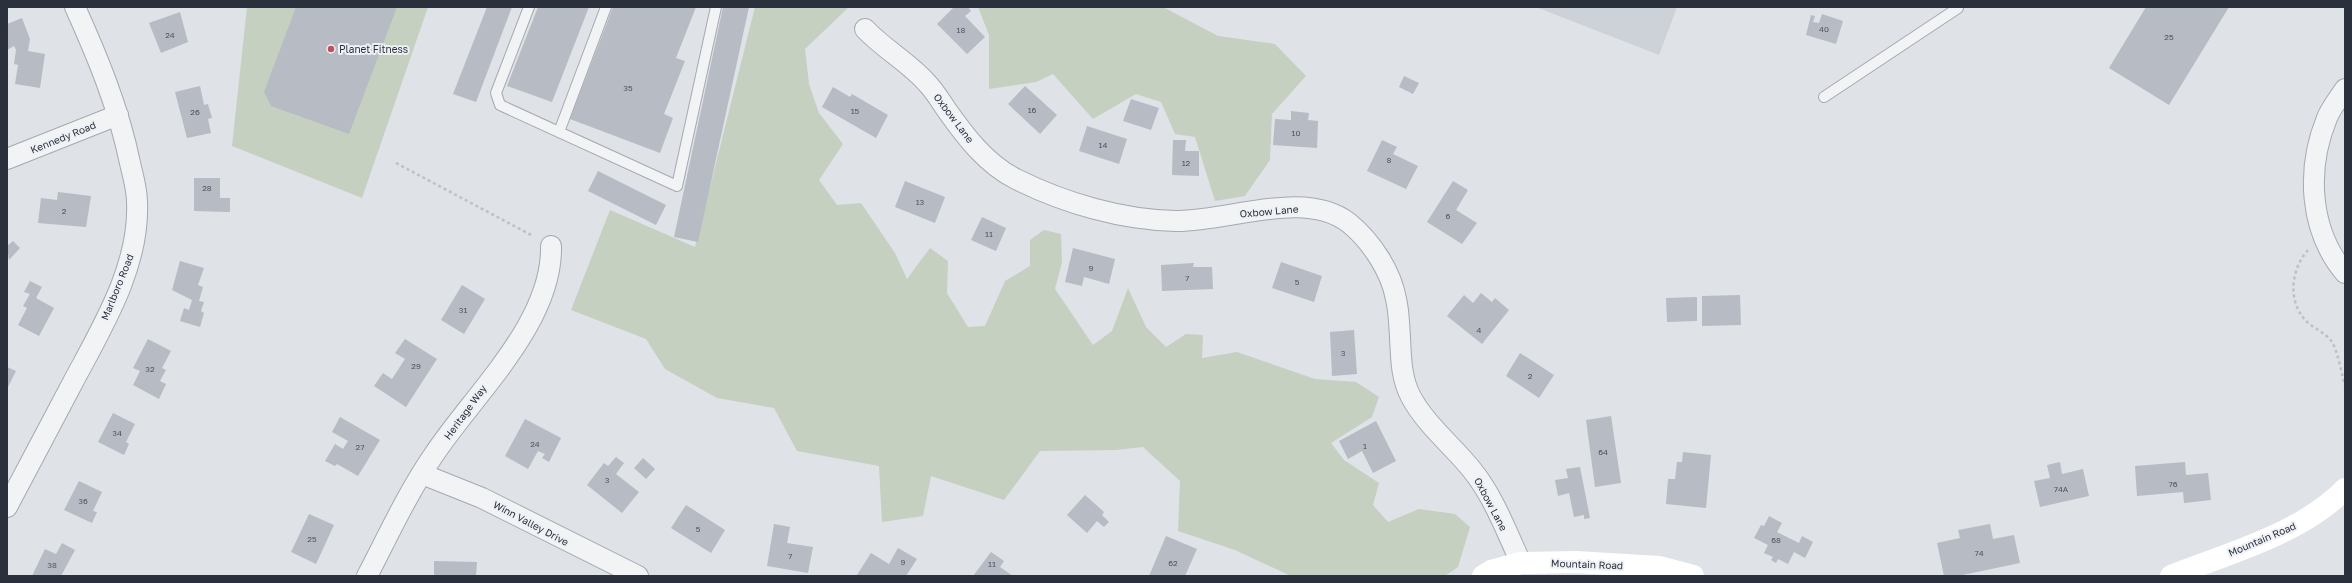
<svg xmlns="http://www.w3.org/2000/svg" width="2352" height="583" viewBox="0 0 2352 583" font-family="'Golos Text',sans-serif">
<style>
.built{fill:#cdd1d8}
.green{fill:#c5d0c1}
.building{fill:#b7bbc3}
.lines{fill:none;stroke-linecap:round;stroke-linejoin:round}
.lane-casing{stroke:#a5a9b0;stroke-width:12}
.street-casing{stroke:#a5a9b0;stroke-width:22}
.path{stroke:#bdc0c5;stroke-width:2.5;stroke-dasharray:3 3;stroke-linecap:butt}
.lane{stroke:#f1f3f5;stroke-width:10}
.street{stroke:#f1f3f5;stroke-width:20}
.secondary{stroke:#fff;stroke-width:22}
.poi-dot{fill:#bf5160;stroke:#eef1f5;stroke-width:1.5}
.labels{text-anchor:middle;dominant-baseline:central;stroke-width:4;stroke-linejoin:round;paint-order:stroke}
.number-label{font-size:8px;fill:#4d535e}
.poi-label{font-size:10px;fill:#2a303c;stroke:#eef1f5;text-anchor:start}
.street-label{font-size:10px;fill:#2a303c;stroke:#eef1f5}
</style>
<rect width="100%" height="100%" fill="#dfe2e7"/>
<polygon class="built" points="1536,7 1677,7 1659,55"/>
<g class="green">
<polygon points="247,7 428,7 362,198 232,146"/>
<polygon points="755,7 849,7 805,49 809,84 819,113 843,144 819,180 837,205 861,203 895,253 907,279 930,248 948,261 947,293 968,327 985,326 1005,281 1030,266 1030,240 1044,230 1061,234 1062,262 1055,289 1093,345 1112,331 1128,288 1146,327 1166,347 1186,334 1203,335 1202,358 1237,352 1315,379 1356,382 1379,397 1372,417 1331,443 1344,460 1379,483 1373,505 1388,522 1419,509 1455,514 1470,527 1458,567 1445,576 1291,576 1235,550 1178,531 1180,481 1143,447 1116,450 1040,451 1004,500 931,476 923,516 882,522 879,466 797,451 774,408 717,398 665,369 646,339 571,310 610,210 695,247"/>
<polygon points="978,7 1163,7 1218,36 1275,44 1306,76 1272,114 1270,160 1245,196 1215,201 1195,137 1175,134 1161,102 1136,94 1093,119 1053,74 1036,82 989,89 989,35"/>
</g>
<g class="building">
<polygon points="296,7 397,7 349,134 271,106 264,92"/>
<polygon points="487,7 512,7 476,102 453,94"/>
<polygon points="538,7 589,7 552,102 507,86"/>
<polygon points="613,7 696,7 676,58 685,61 664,114 673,118 660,153 570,119"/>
<polygon points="723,7 749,7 698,242 674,237"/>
<polygon points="954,7 968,7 971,11 965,16 985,37 967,54 937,24"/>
<polygon points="2146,7 2229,7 2169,105 2109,68"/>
<polygon points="180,12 188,42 161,53 149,23"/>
<polygon points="1822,14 1843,21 1836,44 1806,35 1811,15 1815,16 1813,22 1819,23"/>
<polygon points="22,18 30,39 28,51 45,54 40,88 15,84 18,65 14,64 16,50 14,46 7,50 7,24"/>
<polygon points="1404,76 1419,83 1413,94 1399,87"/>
<polygon points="200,86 204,105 208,104 212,118 208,119 211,133 187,138 175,92"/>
<polygon points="1025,86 1057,115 1040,134 1008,104"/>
<polygon points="833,87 850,97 852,94 888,115 876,138 822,107"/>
<polygon points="1131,99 1159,108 1151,130 1123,121"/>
<polygon points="1291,111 1309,113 1308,120 1318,121 1317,148 1273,145 1275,119 1291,120"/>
<polygon points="1087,126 1127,139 1119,164 1079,151"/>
<polygon points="1173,140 1186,140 1185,151 1199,151 1199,176 1172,175"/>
<polygon points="1382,140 1397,147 1393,154 1418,166 1406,189 1367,171"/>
<polygon points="598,171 666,205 656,225 588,191"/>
<polygon points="194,178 220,178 220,198 230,198 230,212 194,211"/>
<polygon points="905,181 945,197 935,223 895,207"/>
<polygon points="1453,181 1468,190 1456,210 1477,223 1462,244 1427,222"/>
<polygon points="58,192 91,196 86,227 38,223 41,198 57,200"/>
<polygon points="982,217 1006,228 996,251 971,240"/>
<polygon points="13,241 20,248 9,260 7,246"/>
<polygon points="1073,248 1115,259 1109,284 1084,277 1082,286 1065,282"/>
<polygon points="180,261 204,268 198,285 203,287 199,301 204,302 201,311 204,313 200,327 180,321 184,308 189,310 192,300 172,290"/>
<polygon points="1281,262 1322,276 1314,302 1272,288"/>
<polygon points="1194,263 1193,267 1212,267 1213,289 1162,291 1161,265"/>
<polygon points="30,281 42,287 36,298 54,308 39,336 18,325 27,308 23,306 30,294 24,292"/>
<polygon points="462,285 485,299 464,334 441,320"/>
<polygon points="1481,293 1492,302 1495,298 1509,310 1482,344 1447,316 1464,295 1473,303"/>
<polygon points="1740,295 1741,325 1702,326 1702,296"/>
<polygon points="1697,297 1697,321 1667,322 1666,298"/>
<polygon points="1354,330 1357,374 1332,376 1330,332"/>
<polygon points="148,339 171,351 162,368 166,370 160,381 166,384 159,399 133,385 140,371 133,368"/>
<polygon points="405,339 437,359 406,407 374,386 383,373 392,379 405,359 395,353"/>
<polygon points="1520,353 1554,375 1539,398 1506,376"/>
<polygon points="7,367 16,371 7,389"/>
<polygon points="113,413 135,424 126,442 129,444 124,455 98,442"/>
<polygon points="1611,416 1621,483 1595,487 1586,420"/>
<polygon points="340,417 380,440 358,476 337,464 335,466 325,461 335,444 343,449 348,441 332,432"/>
<polygon points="525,419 561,438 549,462 542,458 545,454 538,451 528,469 505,456"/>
<polygon points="1376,421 1396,461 1373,473 1362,451 1348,459 1339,441"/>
<polygon points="1683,452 1711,455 1706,508 1666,504 1668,479 1675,479 1677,462 1682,462"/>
<polygon points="616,457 624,463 616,474 639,492 622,513 587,485 604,463 608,466"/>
<polygon points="643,458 655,469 646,479 634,468"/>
<polygon points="2060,462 2062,474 2083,469 2089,496 2040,507 2034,481 2050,478 2047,465"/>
<polygon points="2185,462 2186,475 2208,473 2211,500 2184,503 2183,492 2137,496 2135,466"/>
<polygon points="1580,467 1590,518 1584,519 1584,515 1574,517 1569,493 1558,496 1555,480 1568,478 1566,469"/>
<polygon points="79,481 102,492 93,511 97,512 92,523 64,510"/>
<polygon points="1085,495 1104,512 1102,515 1109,522 1104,527 1097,521 1087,533 1067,515"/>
<polygon points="686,505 725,530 711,553 671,528"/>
<polygon points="309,514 334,525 316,564 291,552"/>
<polygon points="1769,516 1782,523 1777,532 1799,543 1802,536 1813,542 1805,558 1794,552 1788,564 1778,559 1776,563 1771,560 1773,557 1764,553 1768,545 1754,538 1761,525 1764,526"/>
<polygon points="774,524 790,527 787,543 813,547 808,573 767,566"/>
<polygon points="1990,524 1993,539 2014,535 2020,563 1958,576 1944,576 1937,543 1960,538 1958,530"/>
<polygon points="1166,536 1197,549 1185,576 1149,576"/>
<polygon points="62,543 75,550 61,576 32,576 45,549 56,554"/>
<polygon points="898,548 917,559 906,576 857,575 871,553 889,564"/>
<polygon points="991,552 1004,561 1000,567 1013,576 973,576"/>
<polygon points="434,561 477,562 476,576 434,576"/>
</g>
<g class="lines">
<defs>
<g id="lane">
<polyline points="529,7 496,93 500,105 677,186 716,7"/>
<polyline points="1824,97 1958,8"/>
<polyline points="559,132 606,7"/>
</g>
<g id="street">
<path d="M 865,29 C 884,49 908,62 926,82 C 934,90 940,100 946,109 C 965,136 986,164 1016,179 C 1064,203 1122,220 1176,221 C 1228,222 1305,188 1349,223 C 1371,241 1391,271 1396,299 C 1399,311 1399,324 1400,337 C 1401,358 1401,378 1411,397 C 1426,425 1453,446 1472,470 C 1494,497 1507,533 1521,563"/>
<path d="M 2345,89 C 2339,98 2331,108 2327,118 C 2306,169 2309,230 2345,273"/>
<polyline points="7,159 118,115"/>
<polyline points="422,474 482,498 638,576"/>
<path d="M 7,507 C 29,466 50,425 72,384 C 101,329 140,267 137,202 C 137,189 133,176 130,163 C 119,109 98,58 75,7"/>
<path d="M 367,576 C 388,536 407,494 433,456 C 473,395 553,323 551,246"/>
</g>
</defs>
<use href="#lane" class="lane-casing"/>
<use href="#street" class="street-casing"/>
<g class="path">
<polyline points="396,163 533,236"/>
<path d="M 2308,250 C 2291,269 2287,301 2306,321 C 2313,328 2326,333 2332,342 C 2338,352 2342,375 2345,386"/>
</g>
<use href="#lane" class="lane"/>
<use href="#street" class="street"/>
<g class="secondary">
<polyline points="1483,576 1491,571 1521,563 1576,562 1659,567 1693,576"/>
<path d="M 2171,576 C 2229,553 2301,534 2345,489"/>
</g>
</g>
<circle class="poi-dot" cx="331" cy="49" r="4"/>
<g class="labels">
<g class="number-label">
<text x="1824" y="29">40</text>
<text x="961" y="30">18</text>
<text x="170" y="35">24</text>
<text x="2169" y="37">25</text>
<text x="628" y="88">35</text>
<text x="1032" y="110">16</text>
<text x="855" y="111">15</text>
<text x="195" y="112">26</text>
<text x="1296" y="133">10</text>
<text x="1103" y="145">14</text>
<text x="1389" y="160">8</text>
<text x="1186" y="163">12</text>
<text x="207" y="188">28</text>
<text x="920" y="202">13</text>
<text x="64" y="211">2</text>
<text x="1448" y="216">6</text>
<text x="989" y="234">11</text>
<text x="1091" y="268">9</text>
<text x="1187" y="278">7</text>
<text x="1297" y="282">5</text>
<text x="463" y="310">31</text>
<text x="1479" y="330">4</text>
<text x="1343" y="353">3</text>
<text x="416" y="366">29</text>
<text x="150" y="369">32</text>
<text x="1530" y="376">2</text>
<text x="117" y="433">34</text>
<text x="535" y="444">24</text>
<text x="1365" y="446">1</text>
<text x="360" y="447">27</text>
<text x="1603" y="452">64</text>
<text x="607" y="480">3</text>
<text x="2173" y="484">76</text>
<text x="2061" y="489">74A</text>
<text x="83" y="501">36</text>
<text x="698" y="529">5</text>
<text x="312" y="539">25</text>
<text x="1776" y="540">68</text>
<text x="1979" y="553">74</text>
<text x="790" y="556">7</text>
<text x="903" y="562">9</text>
<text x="1173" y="563">62</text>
<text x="992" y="564">11</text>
<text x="52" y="565">38</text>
</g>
<g class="poi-label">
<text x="339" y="49">Planet Fitness</text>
</g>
<g class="street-label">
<text transform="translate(954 118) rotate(53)">Oxbow Lane</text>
<text transform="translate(63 137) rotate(-22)">Kennedy Road</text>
<text transform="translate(1269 211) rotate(-5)">Oxbow Lane</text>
<text transform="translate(117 287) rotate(-68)">Marlboro Road</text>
<text transform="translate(465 412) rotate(-54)">Heritage Way</text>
<text transform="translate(1491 504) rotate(62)">Oxbow Lane</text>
<text transform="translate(531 523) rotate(28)">Winn Valley Drive</text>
<text transform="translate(2262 539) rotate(-23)">Mountain Road</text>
<text transform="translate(1587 564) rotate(2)">Mountain Road</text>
</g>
</g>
<rect width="2352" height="583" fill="none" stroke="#2a303c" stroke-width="16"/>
</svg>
